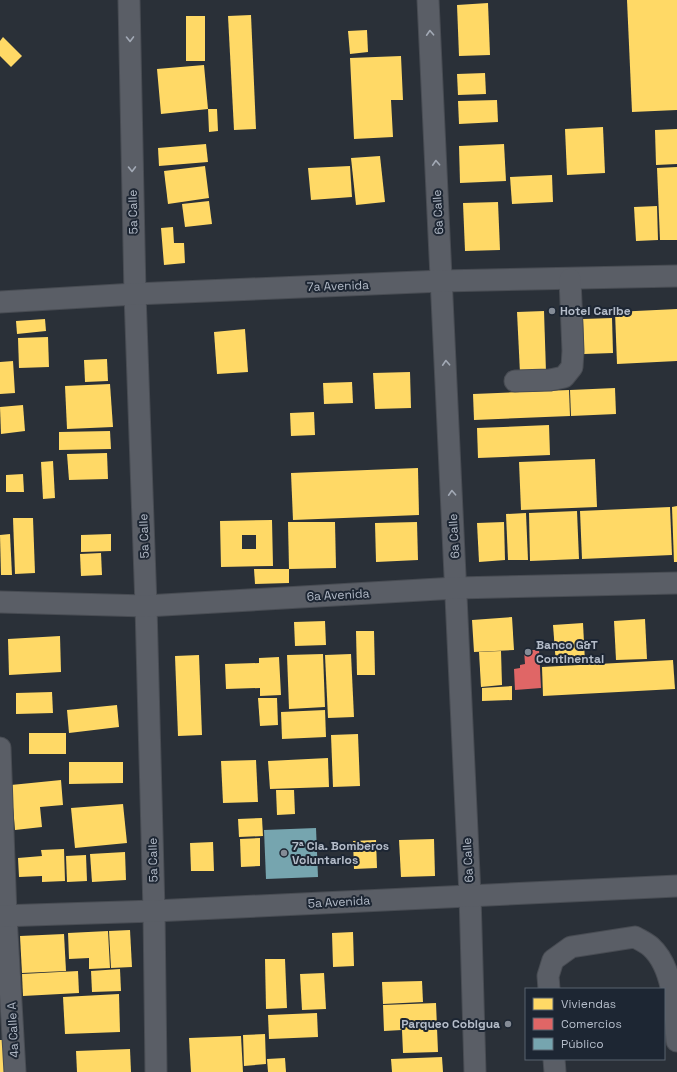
<svg xmlns="http://www.w3.org/2000/svg" width="677" height="1072" viewBox="0 0 677 1072" font-family="'Space Grotesk',sans-serif">
<style>
.homes{fill:#ffd966;fill-rule:evenodd}
.shops{fill:#e06666}
.public{fill:#76a5af}
.lines{fill:none;stroke-linecap:round;stroke-linejoin:round}
.minor-casing{stroke:#484c53;stroke-width:23}
.minor{stroke:#5a5e66;stroke-width:21}
.oneway{stroke:#a2a9b5}
.poi-dot{fill:#848b96;stroke:#1d2633;stroke-width:1.5}
.labels{text-anchor:middle;dominant-baseline:central;stroke-width:4;stroke-linejoin:round;paint-order:stroke}
.street-label{font-size:12px;fill:#b4bcc9;stroke:#1d2633}
.poi-label{font-size:12px;font-weight:bold;fill:#b4bcc9;stroke:#1d2633;text-anchor:start}
</style>
<rect width="100%" height="100%" fill="#2a3038"/>
<g class="homes">
<polygon points="627,0 677,0 677,110 632,112"/>
<polygon points="488,3 490,55 459,56 457,5"/>
<polygon points="251,15 256,129 234,130 228,16"/>
<rect x="186" y="16" width="19" height="45"/>
<polygon points="367,30 368,52 350,54 348,31"/>
<polygon points="3,37 22,56 11,67 0,56 0,41"/>
<polygon points="401,56 403,100 391,100 393,137 354,139 350,58"/>
<polygon points="204,65 208,109 217,109 218,131 209,132 208,109 161,114 157,69"/>
<polygon points="485,73 486,94 458,95 457,74"/>
<polygon points="497,100 498,122 459,124 458,101"/>
<polygon points="603,127 605,173 567,175 565,129"/>
<polygon points="677,129 677,164 656,165 655,130"/>
<polygon points="206,144 208,162 159,166 158,148"/>
<polygon points="504,144 506,181 460,183 459,146"/>
<polygon points="380,156 385,202 356,205 351,158"/>
<polygon points="205,166 209,198 168,204 164,171"/>
<polygon points="350,166 352,197 311,200 308,168"/>
<polygon points="677,167 677,240 660,240 657,168"/>
<polygon points="552,175 553,202 512,204 510,177"/>
<polygon points="209,201 212,224 185,227 182,204"/>
<polygon points="498,202 500,250 465,251 463,203"/>
<polygon points="657,206 658,240 636,241 634,207"/>
<polygon points="173,227 174,243 184,243 185,263 164,265 161,228"/>
<polygon points="677,309 677,361 617,364 615,312"/>
<polygon points="544,311 546,372 520,373 517,312"/>
<polygon points="612,318 613,353 584,354 583,319"/>
<polygon points="45,319 46,331 17,334 16,321"/>
<polygon points="245,329 248,372 217,374 214,332"/>
<polygon points="48,337 49,367 19,368 18,338"/>
<polygon points="107,359 108,381 85,382 84,360"/>
<polygon points="13,361 15,393 0,394 0,362"/>
<polygon points="410,372 411,408 375,409 373,373"/>
<polygon points="352,382 353,403 324,404 323,383"/>
<polygon points="110,384 113,427 67,429 65,386"/>
<polygon points="615,388 616,414 571,416 570,390"/>
<polygon points="569,390 570,416 474,420 473,394"/>
<polygon points="23,405 25,431 1,434 0,407"/>
<polygon points="314,412 315,435 291,436 290,413"/>
<polygon points="549,425 550,455 478,458 477,428"/>
<polygon points="110,431 111,449 59,450 59,432"/>
<polygon points="107,453 108,479 69,480 67,454"/>
<polygon points="595,459 597,507 521,510 519,462"/>
<polygon points="53,461 55,498 43,499 41,462"/>
<polygon points="418,468 419,515 293,520 291,473"/>
<polygon points="23,474 24,492 6,492 6,475"/>
<polygon points="677,506 677,562 674,562 672,507"/>
<polygon points="670,507 672,555 582,559 580,511"/>
<polygon points="577,511 579,559 530,561 529,513"/>
<polygon points="526,513 528,560 508,560 506,514"/>
<polygon points="13,518 33,518 35,573 15,574"/>
<path d="M 272,520 L 273,566 L 221,567 L 220,521 ZM 242,535 L 256,535 L 256,549 L 242,549 Z"/>
<polygon points="288,522 335,522 336,568 289,569"/>
<polygon points="417,522 418,560 376,562 375,523"/>
<polygon points="504,522 505,560 479,562 477,523"/>
<polygon points="10,534 12,575 1,575 0,535"/>
<polygon points="111,534 111,551 81,552 81,535"/>
<polygon points="101,553 102,575 81,576 80,554"/>
<polygon points="254,569 289,569 289,583 255,584"/>
<polygon points="512,617 514,650 474,652 472,620"/>
<polygon points="645,619 647,659 616,660 614,621"/>
<polygon points="325,621 326,645 295,646 294,622"/>
<polygon points="583,623 585,662 556,664 553,625"/>
<polygon points="356,631 374,631 375,675 357,675"/>
<polygon points="60,636 61,672 9,675 8,639"/>
<polygon points="501,651 502,685 481,687 479,652"/>
<polygon points="323,654 325,707 289,709 287,655"/>
<polygon points="351,654 354,717 328,718 325,655"/>
<polygon points="199,655 202,735 178,736 175,656"/>
<polygon points="279,657 281,695 260,696 260,688 226,689 225,664 259,663 259,658"/>
<polygon points="673,660 675,689 543,696 542,667"/>
<polygon points="512,686 512,700 482,701 482,688"/>
<polygon points="52,692 53,713 16,714 16,693"/>
<polygon points="258,698 277,698 278,725 260,726"/>
<polygon points="117,705 119,727 69,733 67,710"/>
<polygon points="325,710 326,737 282,739 281,712"/>
<rect x="29" y="733" width="37" height="21"/>
<polygon points="358,734 360,786 333,787 331,735"/>
<polygon points="328,758 329,787 270,789 268,761"/>
<polygon points="256,760 258,802 223,803 221,761"/>
<polygon points="69,762 123,762 123,783 69,784"/>
<polygon points="61,780 63,805 40,807 42,827 15,830 11,785"/>
<polygon points="276,790 294,790 295,814 277,815"/>
<polygon points="123,804 127,843 75,848 71,808"/>
<polygon points="262,818 263,836 239,837 238,819"/>
<polygon points="260,838 260,866 241,867 240,839"/>
<polygon points="434,839 435,876 401,877 399,840"/>
<polygon points="376,840 377,868 354,869 353,841"/>
<polygon points="213,842 214,871 191,871 190,843"/>
<polygon points="64,849 65,881 42,882 42,876 19,877 18,858 42,856 41,850"/>
<polygon points="125,852 126,880 92,882 90,854"/>
<polygon points="86,855 87,881 67,882 66,856"/>
<polygon points="130,930 132,967 111,968 109,931"/>
<polygon points="108,931 110,968 89,969 89,958 69,959 68,933"/>
<polygon points="353,932 354,966 333,967 332,933"/>
<polygon points="64,934 66,971 22,973 20,936"/>
<polygon points="265,959 285,959 287,1008 266,1009"/>
<polygon points="120,969 121,991 92,992 91,971"/>
<polygon points="78,971 79,993 23,996 22,974"/>
<polygon points="324,973 326,1009 302,1010 300,974"/>
<polygon points="422,981 423,1002 383,1004 382,982"/>
<polygon points="119,994 120,1032 65,1034 63,997"/>
<polygon points="436,1003 438,1052 403,1053 402,1030 384,1031 383,1005"/>
<polygon points="317,1013 318,1037 269,1039 268,1015"/>
<polygon points="265,1034 266,1064 244,1066 243,1035"/>
<polygon points="241,1036 243,1072 191,1072 189,1038"/>
<polygon points="0,1040 4,1040 5,1072 0,1072"/>
<polygon points="130,1049 131,1072 77,1072 76,1051"/>
<polygon points="442,1057 443,1072 392,1072 391,1059"/>
<polygon points="285,1058 286,1072 268,1072 267,1059"/>
</g>
<polygon class="shops" points="524,650 539,650 541,688 515,690 514,669 520,668 520,665 525,664"/>
<polygon class="public" points="316,828 318,877 266,879 264,830"/>
<g class="lines">
<defs>
<g id="minor">
<polyline points="129,0 135,294 146,606 154,911 156,1072"/>
<polyline points="428,0 470,895 475,1072"/>
<polyline points="0,302 135,294 442,281 677,276"/>
<polyline points="515,381 550,380 564,377 572,367 573,351 570,279"/>
<polyline points="0,602 146,606 456,588 677,583"/>
<polyline points="0,748 6,916 15,1072"/>
<polyline points="0,916 154,911 677,886"/>
<path d="M 549,989 L 548,976 L 553,960 L 571,947 L 635,937 C 640,940 647,943 651,947 C 674,968 675,1011 677,1041"/>
<polyline points="554,1059 555,1072"/>
</g>
</defs>
<use href="#minor" class="minor-casing"/>
<use href="#minor" class="minor"/>
</g>
<defs><path id="oneway-chevron" d="M-2-3.5L2.5 0L-2 3.5" fill="none" stroke-width="1.6" stroke-linecap="round" stroke-linejoin="round"/></defs>
<g class="oneway">
<use href="#oneway-chevron" transform="translate(430 33) rotate(-93)"/>
<use href="#oneway-chevron" transform="translate(130 39) rotate(89)"/>
<use href="#oneway-chevron" transform="translate(436 163) rotate(-93)"/>
<use href="#oneway-chevron" transform="translate(132 169) rotate(89)"/>
<use href="#oneway-chevron" transform="translate(446 363) rotate(-93)"/>
<use href="#oneway-chevron" transform="translate(452 493) rotate(-93)"/>
</g>
<g class="poi-dot">
<circle cx="552" cy="311" r="4"/>
<circle cx="528" cy="652" r="4"/>
<circle cx="284" cy="853" r="4"/>
<circle cx="508" cy="1024" r="4"/>
</g>
<g class="labels">
<g class="street-label">
<text transform="translate(133 212) rotate(-91)">5a Calle</text>
<text transform="translate(438 212) rotate(-93)">6a Calle</text>
<text transform="translate(338 286) rotate(-2)">7a Avenida</text>
<text transform="translate(144 536) rotate(-92)">5a Calle</text>
<text transform="translate(454 536) rotate(-93)">6a Calle</text>
<text transform="translate(338 595) rotate(-3)">6a Avenida</text>
<text transform="translate(153 860) rotate(-91)">5a Calle</text>
<text transform="translate(468 860) rotate(-93)">6a Calle</text>
<text transform="translate(339 902) rotate(-3)">5a Avenida</text>
<text transform="translate(13 1030) rotate(-93)">4a Calle A</text>
</g>
<g class="poi-label">
<text x="560" y="311">Hotel Caribe</text>
<text x="536" y="645">Banco G&amp;T<tspan x="536" dy="14">Continental</tspan></text>
<text x="292" y="846">7ª Cia. Bomberos<tspan x="292" dy="14">Voluntarios</tspan></text>
<text x="500" y="1024" text-anchor="end">Parqueo Cobigua</text>
</g>
</g>
<rect x="525" y="988" width="140" height="72" fill="#1d2633" stroke="#59626f"/>
<rect x="533" y="998" width="20" height="12" fill="#ffd966" stroke="#59626f"/>
<text x="561" y="1008" font-size="12" fill="#b4bcc9">Viviendas</text>
<rect x="533" y="1018" width="20" height="12" fill="#e06666" stroke="#59626f"/>
<text x="561" y="1028" font-size="12" fill="#b4bcc9">Comercios</text>
<rect x="533" y="1038" width="20" height="12" fill="#76a5af" stroke="#59626f"/>
<text x="561" y="1048" font-size="12" fill="#b4bcc9">Público</text>
</svg>
